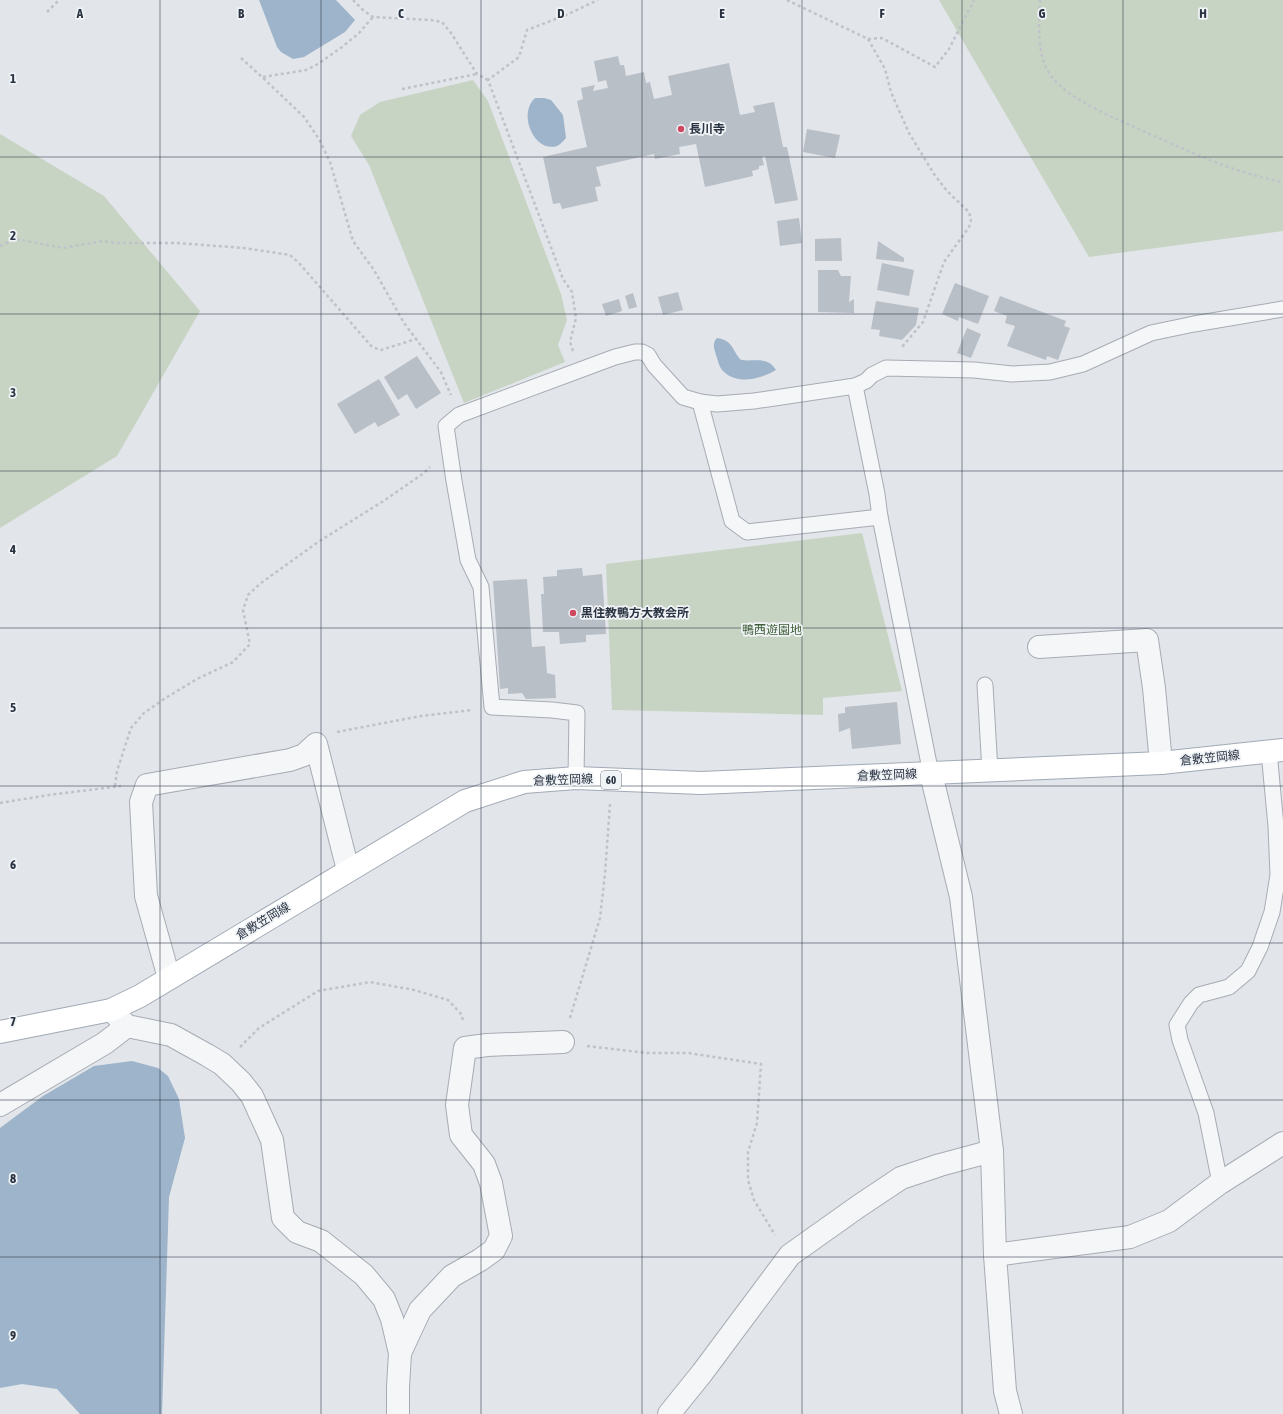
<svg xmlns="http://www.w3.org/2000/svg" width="1283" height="1414" viewBox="0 0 1283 1414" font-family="'Asap Condensed','Noto Sans JP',sans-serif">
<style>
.green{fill:#c8d4c3}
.water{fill:#9db4ca}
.building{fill:#b9bfc7}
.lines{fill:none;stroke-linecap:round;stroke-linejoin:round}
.service-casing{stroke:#a7acb4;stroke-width:17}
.minor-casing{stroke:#a7acb4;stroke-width:24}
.primary-casing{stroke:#a1aab6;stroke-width:24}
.path{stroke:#bfc3c9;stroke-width:2.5;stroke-dasharray:3 3;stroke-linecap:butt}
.service{stroke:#f4f6f8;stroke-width:15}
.minor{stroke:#f4f6f8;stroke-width:22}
.primary{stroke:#fff;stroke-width:22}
.grid{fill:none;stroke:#2a3342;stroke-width:1;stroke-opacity:0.55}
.poi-dot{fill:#ce4860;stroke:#f1f4f7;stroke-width:1.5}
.labels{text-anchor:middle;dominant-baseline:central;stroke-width:3.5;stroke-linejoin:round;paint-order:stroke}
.shield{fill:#f1f4f7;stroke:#666d78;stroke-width:1}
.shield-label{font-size:11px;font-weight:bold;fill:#2a3342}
.poi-label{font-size:12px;font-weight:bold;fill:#2a3342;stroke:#f1f4f7;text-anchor:start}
.park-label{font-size:12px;fill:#3f5e37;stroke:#f1f4f7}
.street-label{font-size:12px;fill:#2a3342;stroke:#f1f4f7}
.grid-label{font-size:13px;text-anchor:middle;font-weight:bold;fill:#2a3342;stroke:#f1f4f7;stroke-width:3.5;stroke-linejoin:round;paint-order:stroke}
</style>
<rect width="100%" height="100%" fill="#e2e5ea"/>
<g class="green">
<polygon points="939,0 1283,0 1283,231 1089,257"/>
<polygon points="473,80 488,101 561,294 567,320 558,345 565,362 464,403 369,165 351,136 360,115 380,102"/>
<polygon points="0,134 104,196 200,311 117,456 0,528"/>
<polygon points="862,533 902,691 823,698 823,715 612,710 606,564"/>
</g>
<g class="water">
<polygon points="259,0 336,0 355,20 345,32 304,57 293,59 281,52 277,47"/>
<path d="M 535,98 L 544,98 L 551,100 L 563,115 L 566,138 C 563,141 560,145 557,146 C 535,153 517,115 535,98 Z"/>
<path d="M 717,338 C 734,341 731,349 741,360 C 755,362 768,356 776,370 C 761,379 738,385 724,372 C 719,368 718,360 716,355 C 714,348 712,343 717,338 Z"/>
<polygon points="132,1061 158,1068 168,1076 179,1099 185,1138 169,1197 162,1414 80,1414 57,1389 22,1384 0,1388 0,1128 43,1096 94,1066"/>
</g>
<g class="building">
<polygon points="618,56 620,65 624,65 626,76 644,72 646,83 650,82 654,99 672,95 668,76 729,63 740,115 755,112 753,106 774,102 783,147 787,147 798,200 775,204 765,156 762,157 764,165 759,166 759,169 752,171 753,176 705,187 696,144 679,147 680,154 655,159 654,154 596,167 601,186 595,187 598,201 562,209 560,203 553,204 543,157 587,147 577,101 583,99 581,88 595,85 593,91 608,88 606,80 598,82 594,61"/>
<polygon points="807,129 840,135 835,158 803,152"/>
<polygon points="799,218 802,243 780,246 777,221"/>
<polygon points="841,238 842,261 815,261 815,239"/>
<polygon points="878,241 904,258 904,262 876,259"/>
<polygon points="882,263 914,270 909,296 877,290"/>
<polygon points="818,270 838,270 841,276 851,276 849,302 854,299 854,313 818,312"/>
<polygon points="955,283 989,296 978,324 959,317 958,321 942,314"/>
<polygon points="678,292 683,310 663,315 658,297"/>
<polygon points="633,293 637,307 629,309 625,296"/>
<polygon points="1000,296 1066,321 1064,326 1070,328 1058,360 1047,356 1046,360 1007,346 1015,326 1005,323 1007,316 994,311"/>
<polygon points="619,299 622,311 606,316 602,304"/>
<polygon points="876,301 919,308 916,325 902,340 879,336 880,330 871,329"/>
<polygon points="967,328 981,334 971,358 957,353"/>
<polygon points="417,356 441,393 416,409 407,394 398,400 384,377"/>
<polygon points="379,379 400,415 378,427 375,422 355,434 337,404"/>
<polygon points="582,568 583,576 602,574 606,634 586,635 586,642 560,644 559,632 543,632 541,594 544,594 543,577 557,576 557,570"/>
<polygon points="527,579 532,647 545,646 547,673 555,675 556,698 526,699 522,693 508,694 508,688 500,689 493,581"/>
<polygon points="897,702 901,744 852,749 850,728 839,732 838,714 845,713 845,707"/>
</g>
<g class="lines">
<defs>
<g id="service">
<polyline points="855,386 877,494 880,517 931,774"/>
<polyline points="700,402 732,521 747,532 880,517"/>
<polyline points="985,685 990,771"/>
<polyline points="576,778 577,713 552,710 492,707 481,587 468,560 454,481 446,426 459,415 615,357 635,352 642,352 648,355 654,365 683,397 700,402 717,404 754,401 855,386 866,381 872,375 886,368 974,370 1012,374 1050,372 1083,364 1151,333 1194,324 1283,309"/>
<polyline points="1220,1183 1206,1113 1180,1040 1177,1025 1191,1003 1199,995 1229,987 1248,971 1260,947 1272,912 1278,875 1276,826 1269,752"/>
</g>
<g id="minor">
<polyline points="1039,647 1147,640 1154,688 1161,763"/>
<polyline points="931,774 961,897 992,1151 995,1255 1005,1391 1011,1414"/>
<polyline points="169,978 146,896 141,802 147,785 290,760 304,755 316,744 348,870"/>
<polyline points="111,1010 127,1026 171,1035 207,1055 222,1064 241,1082 252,1096 272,1140 283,1218 297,1232 321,1241 364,1275 384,1299 392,1319 400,1353 398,1387 398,1414"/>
<polyline points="0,1105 105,1043 127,1026"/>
<polyline points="995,1255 1130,1237 1169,1221 1220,1183 1283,1143"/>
<polyline points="400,1353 420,1310 452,1276 480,1260 494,1250 501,1236 491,1183 484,1164 461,1135 457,1105 465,1048 487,1045 563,1042"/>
<polyline points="669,1414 702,1373 790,1255 859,1206 901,1178 940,1165 992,1151"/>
</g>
<polyline id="primary" points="0,1032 111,1010 140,996 465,801 524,782 576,778 701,783 1161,763 1283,750"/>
</defs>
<use href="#service" class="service-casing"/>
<use href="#minor" class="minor-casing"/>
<use href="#primary" class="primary-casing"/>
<g class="path">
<polyline points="353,0 363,10 373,17 430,20 442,22 451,33 477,74 488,80"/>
<polyline points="787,0 868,39 885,69 891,92 909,133 934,174 947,191 969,212 971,220 969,227 944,262 923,322 902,347"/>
<path d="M 1040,0 C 1039,24 1036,57 1052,77 C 1071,101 1115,118 1143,131 C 1188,151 1234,173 1283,182"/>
<polyline points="47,12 59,0"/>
<polyline points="868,39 882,38 935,67 949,49 974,0"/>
<polyline points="241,58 262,77 304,117 319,139 330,162 353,241 374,270 404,323 416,339"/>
<polyline points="263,77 306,70 318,64 342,47 359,33 373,17"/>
<polyline points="402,89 477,74"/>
<polyline points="0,246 16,239 63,248 103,241 118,243 177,243 244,248 290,255 299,263 372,347 381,350 416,339 441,372 451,395"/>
<polyline points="573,351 570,342 576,318 572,292 563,279 488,80 519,57 527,30 566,15 598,0"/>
<polyline points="337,732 421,716 472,710"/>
<polyline points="115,786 117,771 131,728 144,713 164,699 197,679 233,662 250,644 243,610 248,595 261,583 318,542 385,500 424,473 430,467"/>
<polyline points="0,803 49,795 121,786"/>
<polyline points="570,1018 600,918 605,874 610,804"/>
<polyline points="587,1046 647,1053 688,1053 761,1064 757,1123 748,1152 748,1180 754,1200 775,1235"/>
<polyline points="240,1047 259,1028 318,991 370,982 414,990 448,1000 462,1015 463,1023"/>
</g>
<use href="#service" class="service"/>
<use href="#minor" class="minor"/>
<use href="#primary" class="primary"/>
</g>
<path class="grid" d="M 160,0 L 160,1414M 321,0 L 321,1414M 481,0 L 481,1414M 642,0 L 642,1414M 802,0 L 802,1414M 962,0 L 962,1414M 1123,0 L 1123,1414M 0,157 L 1283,157M 0,314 L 1283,314M 0,471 L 1283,471M 0,628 L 1283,628M 0,786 L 1283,786M 0,943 L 1283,943M 0,1100 L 1283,1100M 0,1257 L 1283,1257"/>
<g class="poi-dot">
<circle cx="681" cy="129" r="4"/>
<circle cx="573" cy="613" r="4"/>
</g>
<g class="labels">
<rect class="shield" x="601" y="771" width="20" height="18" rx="3"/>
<g class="shield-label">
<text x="611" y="780">60</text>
</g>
<g class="poi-label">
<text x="689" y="129">長川寺</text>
<text x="581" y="613">黒住教鴨方大教会所</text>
</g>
<g class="park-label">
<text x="772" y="630">鴨西遊園地</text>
</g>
<g class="street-label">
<text transform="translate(1210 758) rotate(-6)">倉敷笠岡線</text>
<text transform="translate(887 775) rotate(-2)">倉敷笠岡線</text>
<text transform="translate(563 780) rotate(-2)">倉敷笠岡線</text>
<text transform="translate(263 921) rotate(-31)">倉敷笠岡線</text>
</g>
</g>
<g class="grid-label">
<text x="80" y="18">A</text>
<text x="241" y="18">B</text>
<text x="401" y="18">C</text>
<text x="561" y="18">D</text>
<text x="722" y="18">E</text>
<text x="882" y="18">F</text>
<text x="1042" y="18">G</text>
<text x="1203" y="18">H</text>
<text x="13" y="83">1</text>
<text x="13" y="240">2</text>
<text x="13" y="397">3</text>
<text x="13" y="554">4</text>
<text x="13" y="712">5</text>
<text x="13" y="869">6</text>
<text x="13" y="1026">7</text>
<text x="13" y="1183">8</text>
<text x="13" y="1340">9</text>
</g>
</svg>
